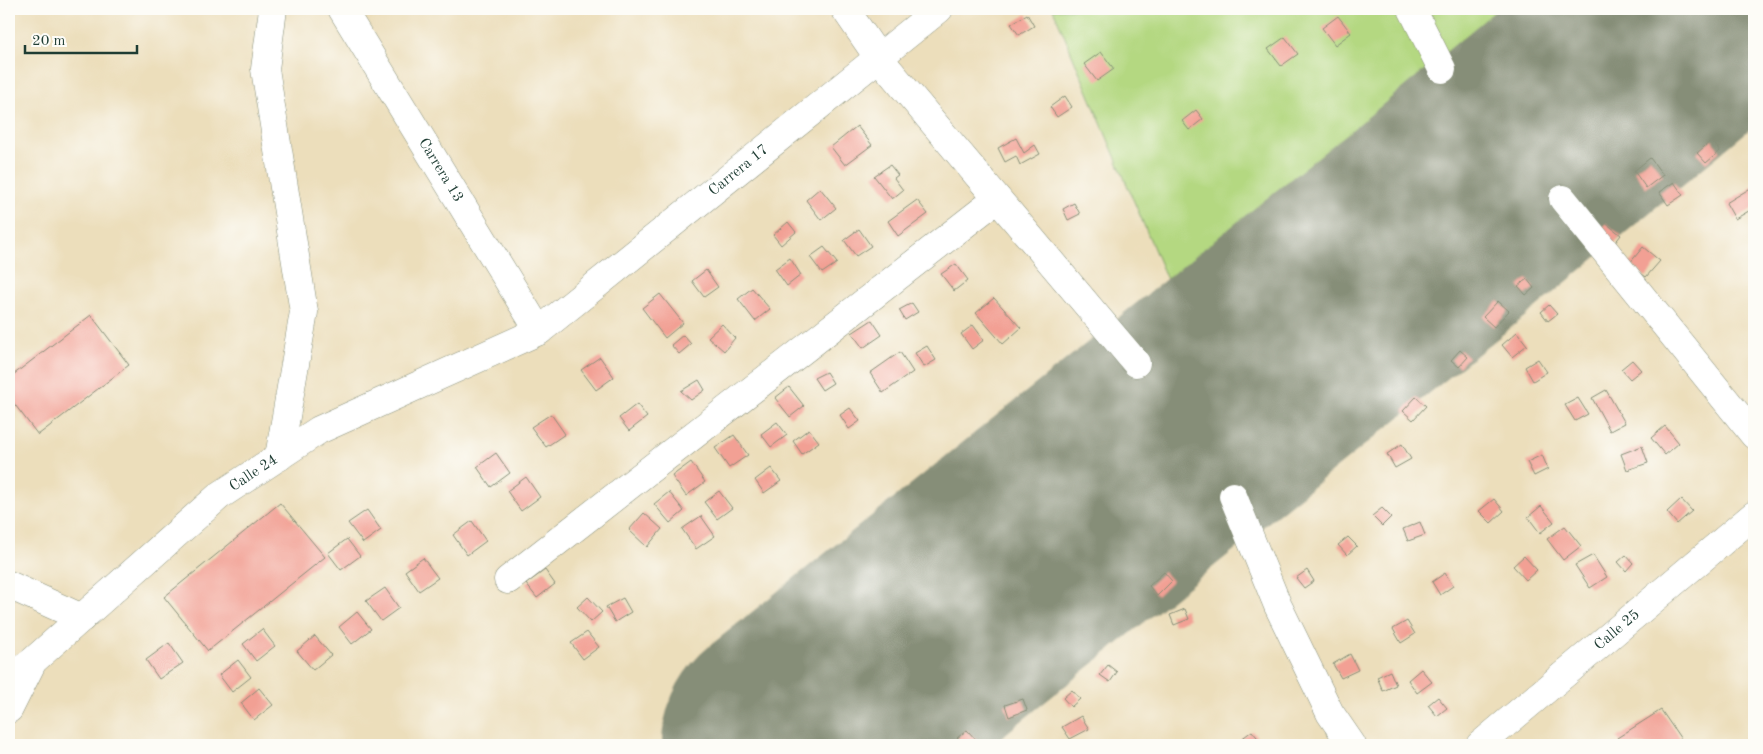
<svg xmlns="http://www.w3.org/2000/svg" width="1763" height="754" viewBox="0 0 1763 754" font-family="'Old Standard TT',serif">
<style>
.green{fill:#b4d881;stroke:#6a8a5a}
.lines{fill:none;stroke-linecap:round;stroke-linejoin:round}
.runway{stroke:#868e78;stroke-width:254}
.building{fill:#f2a094}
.street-casing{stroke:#868e78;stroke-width:29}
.street{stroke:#fff;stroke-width:28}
.labels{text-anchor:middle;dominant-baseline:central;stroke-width:5;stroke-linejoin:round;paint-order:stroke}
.street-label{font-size:15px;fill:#1f3d34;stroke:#fdfcf7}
</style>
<rect width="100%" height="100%" fill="#fdfcf7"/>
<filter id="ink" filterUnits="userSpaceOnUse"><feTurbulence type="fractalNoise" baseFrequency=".02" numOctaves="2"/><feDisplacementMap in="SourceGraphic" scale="10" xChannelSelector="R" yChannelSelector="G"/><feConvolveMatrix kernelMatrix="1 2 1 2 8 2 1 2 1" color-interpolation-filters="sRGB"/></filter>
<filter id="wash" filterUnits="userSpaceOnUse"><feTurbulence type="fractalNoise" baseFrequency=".0096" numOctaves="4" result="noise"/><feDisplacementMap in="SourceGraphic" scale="20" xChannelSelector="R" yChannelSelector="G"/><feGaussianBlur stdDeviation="1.12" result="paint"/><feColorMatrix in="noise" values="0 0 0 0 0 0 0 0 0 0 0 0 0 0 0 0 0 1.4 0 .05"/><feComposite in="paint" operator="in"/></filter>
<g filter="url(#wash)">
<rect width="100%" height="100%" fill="#ecdebb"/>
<polygon class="green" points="1053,9 1553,9 1189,332"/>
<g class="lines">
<polyline class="runway" points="789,745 1446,217 1696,9"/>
</g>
<g id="blocks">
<g class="building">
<polygon points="1027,14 1034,26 1019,35 1011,24"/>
<polygon points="1338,16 1351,33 1335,45 1322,28"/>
<polygon points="1285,37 1298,54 1281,66 1268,49"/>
<polygon points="1101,52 1114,69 1097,81 1084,64"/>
<polygon points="1065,96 1072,107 1057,117 1050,107"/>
<polygon points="1196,110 1203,119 1189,130 1182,121"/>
<polygon points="857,126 872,145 845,165 831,147"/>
<polygon points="1016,138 1024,153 1035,145 1040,154 1020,165 1016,156 1005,162 998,148"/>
<polygon points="1712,140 1720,151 1706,163 1697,153"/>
<polygon points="1650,158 1663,175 1646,188 1634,171"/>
<polygon points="890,165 898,175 894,178 903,190 892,199 874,176"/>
<polygon points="1674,182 1683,195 1668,205 1659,192"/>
<polygon points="1754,186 1754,208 1735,219 1726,203"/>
<polygon points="820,188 836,208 821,220 806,200"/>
<polygon points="917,200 928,214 898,236 888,221"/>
<polygon points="1074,203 1080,214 1068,220 1063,209"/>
<polygon points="788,222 796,232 781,245 773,235"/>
<polygon points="1606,223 1621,235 1614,244 1598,232"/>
<polygon points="859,229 871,246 856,256 844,240"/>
<polygon points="824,247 837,263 822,273 810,257"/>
<polygon points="1643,247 1660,261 1646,277 1629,264"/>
<polygon points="790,258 801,275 787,286 775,269"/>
<polygon points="956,264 968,280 954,291 941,274"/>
<polygon points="706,270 718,287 704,297 692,281"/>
<polygon points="1527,279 1534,288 1526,295 1518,286"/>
<polygon points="752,288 770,309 755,321 738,299"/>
<polygon points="660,294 683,323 665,338 642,308"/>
<polygon points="994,298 1021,328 1003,344 976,313"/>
<polygon points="1498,301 1509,311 1494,327 1483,317"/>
<polygon points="912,303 918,312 905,320 899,310"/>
<polygon points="1549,305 1557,314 1548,321 1541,312"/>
<polygon points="91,315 129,365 38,435 9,397 9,378"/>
<polygon points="872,320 882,335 863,348 852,333"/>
<polygon points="722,324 735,338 724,351 708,337"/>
<polygon points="973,325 984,340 972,349 961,334"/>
<polygon points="1517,332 1527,345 1512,357 1502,345"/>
<polygon points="683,335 691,344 679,354 671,345"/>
<polygon points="927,346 936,360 924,367 915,353"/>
<polygon points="1460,350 1468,357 1459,367 1451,360"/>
<polygon points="900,352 913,372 883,393 870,373"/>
<polygon points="600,357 614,377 596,390 581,370"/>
<polygon points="1538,359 1547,372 1533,381 1525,367"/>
<polygon points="1632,360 1641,370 1630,379 1621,369"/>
<polygon points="826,372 833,383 822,390 814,378"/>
<polygon points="699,380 705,390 691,400 681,391"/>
<polygon points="789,387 804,406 790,417 775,398"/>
<polygon points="1606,390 1625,423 1610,431 1592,398"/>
<polygon points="1416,397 1426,406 1413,420 1403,411"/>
<polygon points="1578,398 1588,414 1575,421 1565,405"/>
<polygon points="637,404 647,417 629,431 619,418"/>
<polygon points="850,408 860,421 849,429 840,415"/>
<polygon points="551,414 565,434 546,447 531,427"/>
<polygon points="777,422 787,435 771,447 761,434"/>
<polygon points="1665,426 1679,443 1665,455 1651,438"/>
<polygon points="809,429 819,442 802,454 793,441"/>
<polygon points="734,435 748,455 729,468 715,448"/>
<polygon points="1402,444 1411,459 1395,468 1387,454"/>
<polygon points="1642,446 1648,463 1627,470 1621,454"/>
<polygon points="496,453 510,473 491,487 477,467"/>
<polygon points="1542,455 1548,469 1534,476 1527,462"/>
<polygon points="691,462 705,482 686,496 672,476"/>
<polygon points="771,468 781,481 764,493 755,480"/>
<polygon points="526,477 540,497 521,511 507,491"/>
<polygon points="719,491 732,508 717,519 704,502"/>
<polygon points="669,492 684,511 670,523 654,504"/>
<polygon points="1494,499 1504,511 1491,523 1479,511"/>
<polygon points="1681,499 1692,511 1677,524 1667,512"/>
<polygon points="280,503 325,557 208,651 164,597"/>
<polygon points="1541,506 1554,522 1540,533 1528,517"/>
<polygon points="1382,508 1391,517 1382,526 1372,516"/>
<polygon points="367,510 381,530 363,543 348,523"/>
<polygon points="644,513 662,529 647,547 629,530"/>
<polygon points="701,516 715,536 696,549 682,529"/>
<polygon points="472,521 486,541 467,555 453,535"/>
<polygon points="1420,522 1425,535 1408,541 1403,529"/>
<polygon points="1565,526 1581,546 1563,560 1547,539"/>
<polygon points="1348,537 1357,546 1347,555 1338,545"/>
<polygon points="347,539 360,556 341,570 328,553"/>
<polygon points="1593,555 1607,577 1590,588 1575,565"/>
<polygon points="1626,555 1633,563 1626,571 1618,562"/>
<polygon points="1524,556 1537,570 1526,580 1513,566"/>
<polygon points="423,558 438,578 419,591 405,571"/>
<polygon points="545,570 555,584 537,598 526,584"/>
<polygon points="1307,570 1314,581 1304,588 1296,578"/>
<polygon points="1164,572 1172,581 1157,596 1149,586"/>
<polygon points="1445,573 1453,586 1440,595 1432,582"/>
<polygon points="385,588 399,608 381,621 366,601"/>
<polygon points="588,597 602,612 591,622 577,607"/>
<polygon points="623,598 631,612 615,622 606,607"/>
<polygon points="1185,609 1189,619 1174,625 1170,615"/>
<polygon points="357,612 371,629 352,644 339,627"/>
<polygon points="1407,621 1415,634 1401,643 1393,629"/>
<polygon points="262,629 275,646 256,661 243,644"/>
<polygon points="587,632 599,647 583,659 571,643"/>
<polygon points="315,636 331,655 313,670 297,651"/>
<polygon points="169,643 183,663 159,679 146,660"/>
<polygon points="1350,654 1358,670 1341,678 1333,664"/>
<polygon points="238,660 251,677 232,692 219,675"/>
<polygon points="1108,665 1117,672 1110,682 1100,675"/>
<polygon points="1421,669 1432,682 1417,693 1408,680"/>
<polygon points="1390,671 1396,685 1383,691 1377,677"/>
<polygon points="259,688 273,705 254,720 241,703"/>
<polygon points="1072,690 1080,699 1071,707 1063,698"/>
<polygon points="1438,697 1447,708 1437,716 1428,705"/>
<polygon points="1023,699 1027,710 1009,717 1005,705"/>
<polygon points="1661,710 1685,745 1622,745 1617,738"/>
<polygon points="1081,716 1089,729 1070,739 1062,727"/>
<polygon points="967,730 979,743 976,745 964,745 957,738"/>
<polygon points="1252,731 1261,742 1257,745 1233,745"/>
</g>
</g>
</g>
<g filter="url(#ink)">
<use href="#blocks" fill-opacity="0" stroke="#868e78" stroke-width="1"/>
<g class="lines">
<defs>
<g id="street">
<polyline points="273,9 265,69 304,312 279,457"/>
<path id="s1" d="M 342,9 L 539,331"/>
<polyline points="845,9 878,57 1136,363"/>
<polyline points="1412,9 1442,69"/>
<polyline points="1563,199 1754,435"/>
<polyline points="1233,496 1278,606 1330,713 1352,745"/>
<polyline points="508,580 997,199"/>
<polyline points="9,585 82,618"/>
<path id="s2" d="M 9,679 L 33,661 L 219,496 L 319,430 L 539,331 L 939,9"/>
<polyline points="9,709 31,665"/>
<path id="s3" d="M 1480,745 L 1754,515"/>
</g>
</defs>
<use href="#street" class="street-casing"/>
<use href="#street" class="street"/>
</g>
</g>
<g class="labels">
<g class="street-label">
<text stroke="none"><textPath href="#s2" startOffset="896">Carrera 17</textPath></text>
<text stroke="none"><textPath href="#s1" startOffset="189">Carrera 13</textPath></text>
<text stroke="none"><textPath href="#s2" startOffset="320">Calle 24</textPath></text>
<text stroke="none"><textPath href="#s3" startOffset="179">Calle 25</textPath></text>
</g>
</g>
<rect width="1763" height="754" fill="none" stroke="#fdfcf7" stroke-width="30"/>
<path d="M25 45v8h112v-8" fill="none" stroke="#1f3d34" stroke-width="2.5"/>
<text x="32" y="45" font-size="15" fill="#1f3d34" stroke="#fdfcf7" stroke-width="4" paint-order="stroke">20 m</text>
</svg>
